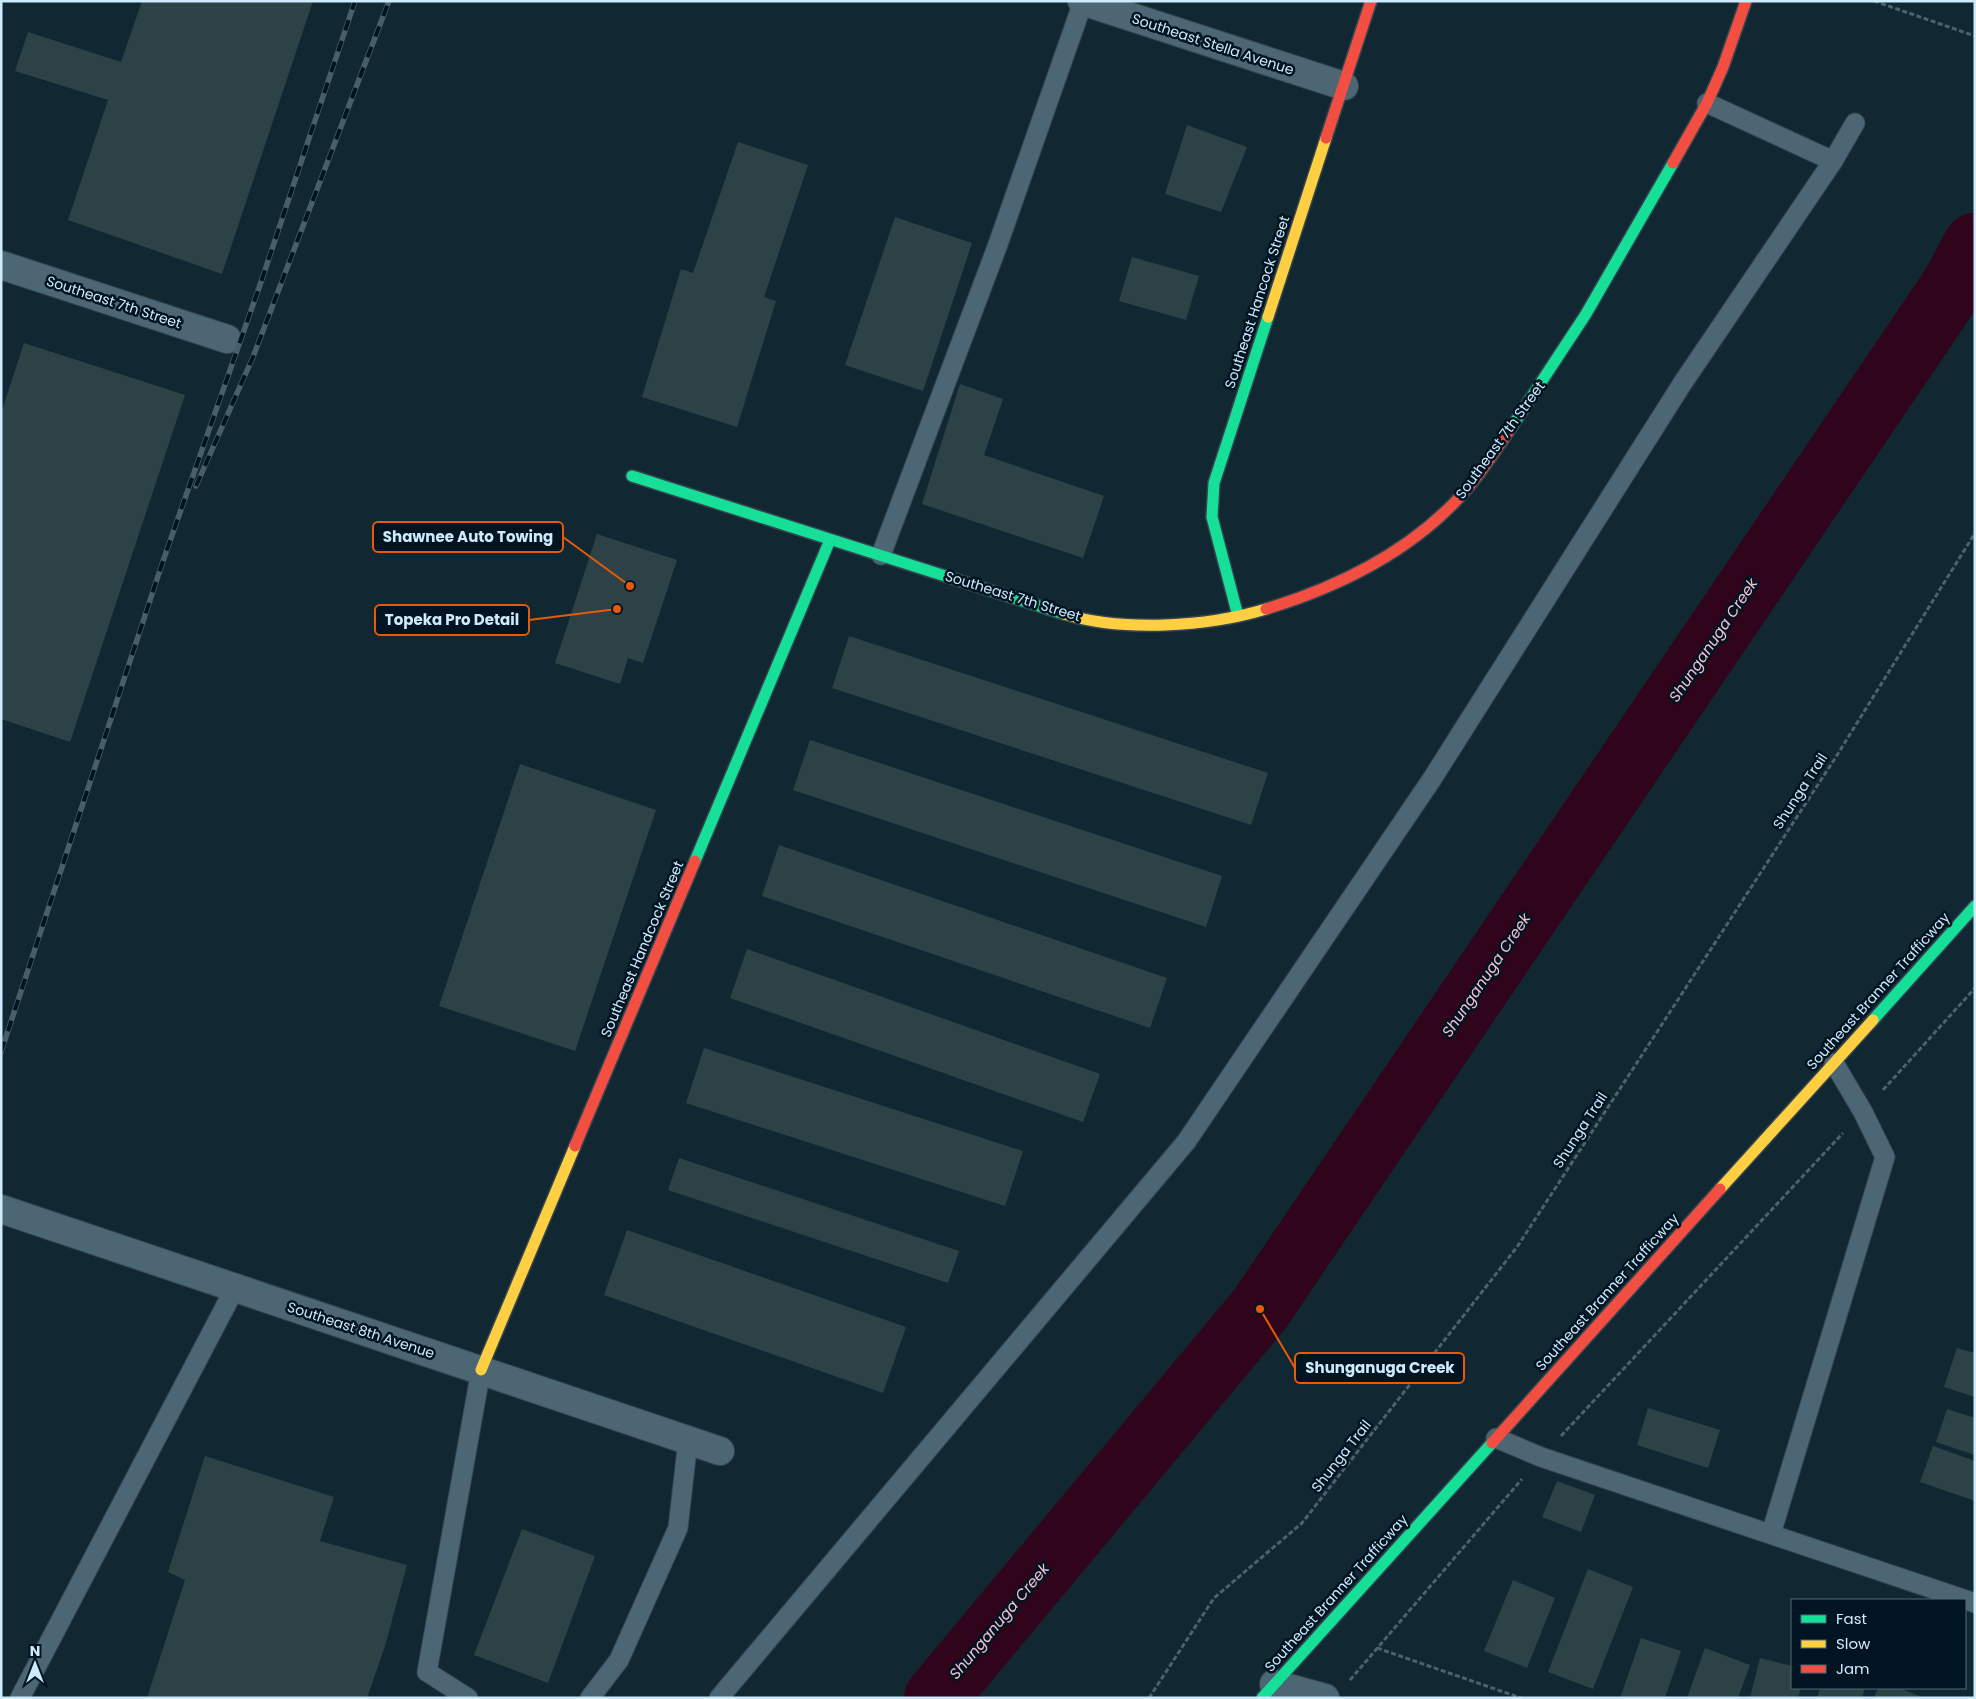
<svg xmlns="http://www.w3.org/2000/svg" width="1976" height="1699" viewBox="0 0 1976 1699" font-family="Poppins,sans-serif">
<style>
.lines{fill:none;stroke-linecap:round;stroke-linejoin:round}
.river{stroke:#30041b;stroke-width:64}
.building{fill:#2d4246}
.lane-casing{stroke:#34454f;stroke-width:21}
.street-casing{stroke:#34454f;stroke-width:30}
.fast-casing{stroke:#34454f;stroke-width:14}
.slow-casing{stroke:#34454f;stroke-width:14}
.jam-casing{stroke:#34454f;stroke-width:14}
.path{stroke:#4c626d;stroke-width:3;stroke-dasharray:5 2.5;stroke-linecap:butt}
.lane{stroke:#4c6674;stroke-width:19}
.street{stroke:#4c6674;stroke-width:28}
.fast{stroke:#16e098;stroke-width:11}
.slow{stroke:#ffcf43;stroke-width:11}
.jam{stroke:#f24e42;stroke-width:11}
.rail-casing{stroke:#485f6a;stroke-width:5.5}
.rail{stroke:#001421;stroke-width:4;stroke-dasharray:11;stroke-linecap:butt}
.labels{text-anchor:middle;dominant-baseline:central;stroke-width:5;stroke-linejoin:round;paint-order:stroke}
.street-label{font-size:14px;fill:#ceeafd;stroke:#001421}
.water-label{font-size:15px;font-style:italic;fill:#f8c0d3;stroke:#001421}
.leader{fill:none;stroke:#e8590c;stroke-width:2}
.callout-dot{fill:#e8590c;stroke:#001421;stroke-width:2}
.callout{fill:#001421;stroke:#e8590c;stroke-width:2}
.callout-label{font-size:15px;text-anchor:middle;font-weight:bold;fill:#ceeafd}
</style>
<rect width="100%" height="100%" fill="#112833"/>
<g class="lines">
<polyline class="river" points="936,1698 1260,1309 1953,286 1975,245"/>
</g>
<g class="building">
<polygon points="142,1 313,1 222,274 68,220 108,100 15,71 28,32 121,62"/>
<polygon points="1187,125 1247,147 1221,212 1165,194"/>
<polygon points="738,142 808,165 764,297 776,301 737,427 642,397 681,269 693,273"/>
<polygon points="895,217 972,243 923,391 845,365"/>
<polygon points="1132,257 1199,276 1186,320 1119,301"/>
<polygon points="24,343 185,395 70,742 1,719 1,413"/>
<polygon points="960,384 1003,399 984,455 1104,496 1083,558 922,504"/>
<polygon points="597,534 677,560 643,663 628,658 620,684 555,663"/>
<polygon points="849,636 1268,773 1251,825 832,688"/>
<polygon points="810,740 1222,876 1206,927 793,790"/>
<polygon points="520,764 656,810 575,1051 439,1006"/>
<polygon points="779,845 1167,978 1150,1028 762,896"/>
<polygon points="747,949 1100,1074 1083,1122 730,998"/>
<polygon points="704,1048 1023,1151 1005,1206 686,1103"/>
<polygon points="679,1158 959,1251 948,1283 668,1190"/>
<polygon points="627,1230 906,1327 883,1393 604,1295"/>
<polygon points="1957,1348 1975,1353 1975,1397 1944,1387"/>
<polygon points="1648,1408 1720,1430 1708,1468 1637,1445"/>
<polygon points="1947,1409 1975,1418 1975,1455 1936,1442"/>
<polygon points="1933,1446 1975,1461 1975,1501 1920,1482"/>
<polygon points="205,1456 334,1497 320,1541 407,1565 385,1646 367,1698 147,1698 185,1580 168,1572"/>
<polygon points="1557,1481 1595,1495 1581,1532 1542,1517"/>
<polygon points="522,1529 595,1556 548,1683 474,1655"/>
<polygon points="1588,1569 1633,1587 1593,1689 1548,1672"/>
<polygon points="1513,1580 1555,1598 1527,1668 1484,1651"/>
<polygon points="1641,1638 1681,1651 1665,1698 1620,1698"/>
<polygon points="1705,1648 1750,1665 1738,1698 1687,1698"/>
<polygon points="1760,1658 1792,1666 1792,1688 1801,1688 1798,1698 1750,1698"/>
<polygon points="1820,1688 1865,1688 1862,1698 1817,1698"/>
<polygon points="1878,1688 1899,1688 1925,1698 1874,1698"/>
</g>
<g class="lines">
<defs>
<g id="lane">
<polyline points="1707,103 1833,161 1855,123"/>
<polyline points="881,555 997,247 1083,2"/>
<polyline points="1496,1438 1541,1457 1975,1603"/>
<polyline points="1771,1534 1885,1157 1863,1112 1834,1063"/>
<polyline points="20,1698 235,1288"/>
<polyline points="468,1698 427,1672 481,1370"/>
<polyline points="590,1698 619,1660 678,1528 688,1440"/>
<polyline points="719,1698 1186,1142 1432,779 1682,384 1833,161"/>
</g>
<g id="street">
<polyline points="1082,1 1344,86"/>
<polyline points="1,265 227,339"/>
<polyline points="1,1209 720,1451"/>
<polyline points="1274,1684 1325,1698"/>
</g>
<g id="fast">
<polyline points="1513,425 1586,314 1673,163"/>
<polyline points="632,476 1064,614"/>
<polyline points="1238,616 1212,517 1214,483 1268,317"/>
<polyline points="695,861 830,540"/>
<polyline points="1873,1020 1975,906"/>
<polyline points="1262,1698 1492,1443"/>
</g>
<g id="slow">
<polyline points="1268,317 1326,138"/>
<path d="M 1064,614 C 1123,632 1207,627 1266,609"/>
<polyline points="1720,1189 1873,1020"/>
<polyline points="481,1370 575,1146"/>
</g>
<g id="jam">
<polyline points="1326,138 1371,1"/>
<polyline points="1673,163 1707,103 1723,67 1746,1"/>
<path d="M 1266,609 C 1335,588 1405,554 1456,501 C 1478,478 1495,451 1513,425"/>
<polyline points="575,1146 695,861"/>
<polyline points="1492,1443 1720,1189"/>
</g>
</defs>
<use href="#lane" class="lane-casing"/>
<use href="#street" class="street-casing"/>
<use href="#fast" class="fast-casing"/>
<use href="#slow" class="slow-casing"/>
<use href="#jam" class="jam-casing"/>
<g class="path">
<polyline points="1874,1 1975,36"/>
<polyline points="1883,1090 1975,988"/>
<polyline points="1561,1436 1843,1133"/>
<polyline points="1377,1648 1521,1698"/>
<polyline points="1350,1680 1522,1479"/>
<polyline points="1149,1698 1214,1598 1302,1523 1517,1247 1834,760 1975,533"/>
</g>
<use href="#lane" class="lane"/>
<use href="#street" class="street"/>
<use href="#fast" class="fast"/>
<use href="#slow" class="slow"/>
<use href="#jam" class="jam"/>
<defs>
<g id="rail">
<polyline points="196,486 253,357 389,1"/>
<polyline points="1,1052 163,561 261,282 355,1"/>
</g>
</defs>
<use href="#rail" class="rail-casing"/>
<use href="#rail" class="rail"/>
</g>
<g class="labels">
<g class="street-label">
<text transform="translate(1213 44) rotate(18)">Southeast Stella Avenue</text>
<text transform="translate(114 302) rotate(18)">Southeast 7th Street</text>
<text transform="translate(1257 302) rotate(-72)">Southeast Hancock Street</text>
<text transform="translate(1500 440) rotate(-54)">Southeast 7th Street</text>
<text transform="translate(1013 596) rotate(17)">Southeast 7th Street</text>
<text transform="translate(1800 791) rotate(-57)">Shunga Trail</text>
<text transform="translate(642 949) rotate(-67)">Southeast Handcock Street</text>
<text transform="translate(1878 991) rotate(-48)">Southeast Branner Trafficway</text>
<text transform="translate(1580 1130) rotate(-57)">Shunga Trail</text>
<text transform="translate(1607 1292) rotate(-48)">Southeast Branner Trafficway</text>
<text transform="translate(361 1330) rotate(18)">Southeast 8th Avenue</text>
<text transform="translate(1341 1456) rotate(-52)">Shunga Trail</text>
<text transform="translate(1336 1593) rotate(-48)">Southeast Branner Trafficway</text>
</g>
<g class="water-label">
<text transform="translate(1713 640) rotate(-56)">Shunganuga Creek</text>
<text transform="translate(1486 975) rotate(-56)">Shunganuga Creek</text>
<text transform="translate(999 1621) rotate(-50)">Shunganuga Creek</text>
</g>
</g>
<path class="leader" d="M630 586L563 537M617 609L529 620M1260 1309L1295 1368"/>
<g class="callout-dot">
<circle cx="630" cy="586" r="5"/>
<circle cx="617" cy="609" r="5"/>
<circle cx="1260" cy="1309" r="5"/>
</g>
<g class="callout">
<rect x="373" y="522" width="190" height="30" rx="5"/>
<rect x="375" y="605" width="154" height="30" rx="5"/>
<rect x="1295" y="1353" width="169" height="30" rx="5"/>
</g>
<g class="callout-label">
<text x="468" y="542">Shawnee Auto Towing</text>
<text x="452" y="625">Topeka Pro Detail</text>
<text x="1380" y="1373">Shunganuga Creek</text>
</g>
<rect width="1976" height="1699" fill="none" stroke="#ceeafd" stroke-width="5"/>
<rect x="1791" y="1599" width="175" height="90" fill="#001421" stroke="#526a79"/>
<rect x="1801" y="1615" width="25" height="8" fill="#16e098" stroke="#526a79"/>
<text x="1836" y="1624" font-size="15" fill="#ceeafd">Fast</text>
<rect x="1801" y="1640" width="25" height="8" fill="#ffcf43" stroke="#526a79"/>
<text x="1836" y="1649" font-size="15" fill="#ceeafd">Slow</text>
<rect x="1801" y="1665" width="25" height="8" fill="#f24e42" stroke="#526a79"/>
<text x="1836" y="1674" font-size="15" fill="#ceeafd">Jam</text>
<g transform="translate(35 1664)" stroke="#001421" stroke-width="4" paint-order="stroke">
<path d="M0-4L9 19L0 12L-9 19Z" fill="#ceeafd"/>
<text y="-8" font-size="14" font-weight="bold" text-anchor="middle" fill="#ceeafd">N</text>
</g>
</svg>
